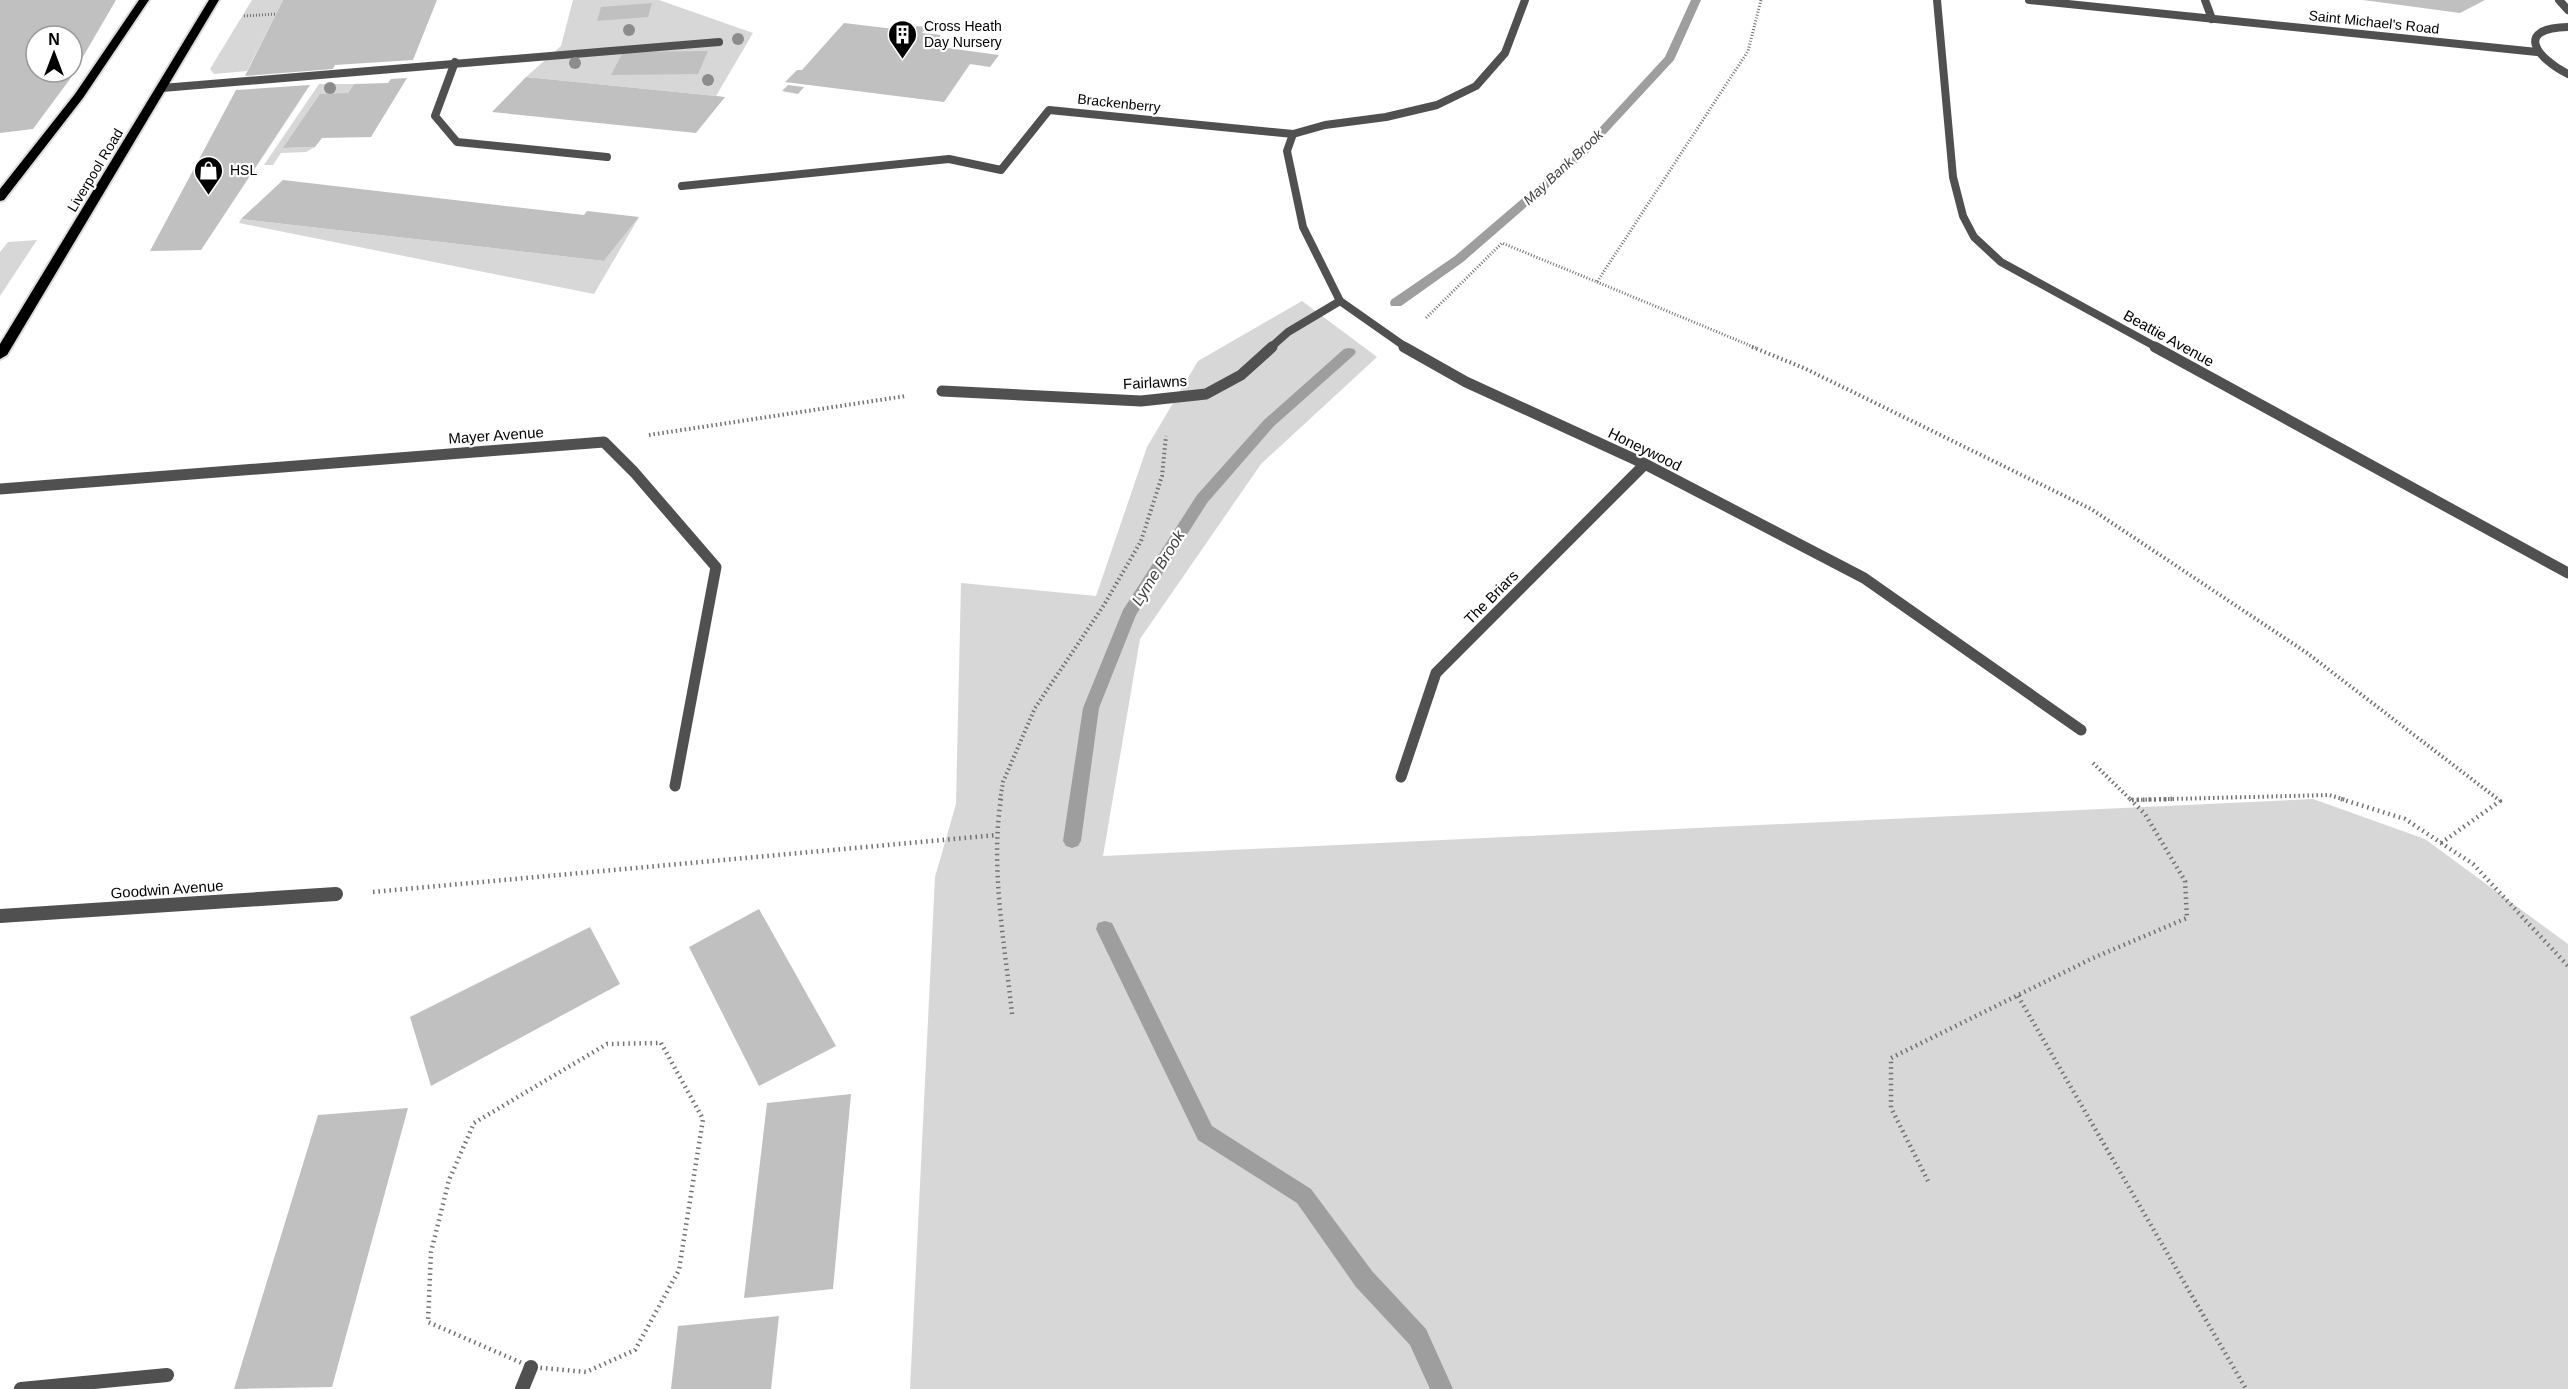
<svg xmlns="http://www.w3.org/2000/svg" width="2568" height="1389" viewBox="0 0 2568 1389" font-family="Helvetica,sans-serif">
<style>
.green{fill:#d7d7d7}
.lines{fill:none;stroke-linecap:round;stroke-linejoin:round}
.stream{fill:#9e9e9e;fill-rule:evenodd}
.building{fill:#c0c0c0;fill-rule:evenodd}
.trunk-casing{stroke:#dbdbdb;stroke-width:4}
.path-far2{stroke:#727272;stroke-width:3;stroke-dasharray:1 2;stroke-linecap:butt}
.path-far1{stroke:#727272;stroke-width:4;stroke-dasharray:1.5 3;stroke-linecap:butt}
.path{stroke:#727272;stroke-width:4.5;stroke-dasharray:1.5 4;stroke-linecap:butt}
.service-far1{stroke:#505050;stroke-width:8}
.service{stroke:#505050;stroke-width:14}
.minor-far2{stroke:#505050;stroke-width:8}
.minor-far1{stroke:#505050;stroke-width:11}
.minor{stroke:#505050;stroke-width:14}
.tertiary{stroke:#505050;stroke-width:8}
.trunk{fill:#000;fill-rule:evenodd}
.tree{fill:#8c8c8c}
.labels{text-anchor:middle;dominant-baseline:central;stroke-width:4.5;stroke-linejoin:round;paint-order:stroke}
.far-street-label{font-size:14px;fill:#000;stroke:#fff}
.far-poi-label{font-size:14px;fill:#000;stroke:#fff;text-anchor:start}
.far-water-label{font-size:14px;font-style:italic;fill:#3f3f3f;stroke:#fff}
.street-label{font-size:15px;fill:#000;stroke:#fff}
.water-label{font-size:16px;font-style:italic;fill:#3f3f3f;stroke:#fff}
</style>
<rect width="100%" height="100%" fill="#fff"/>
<g class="green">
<polygon points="252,0 283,0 247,71 214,74 210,69"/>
<polygon points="573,0 659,0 753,33 716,96 526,77 561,46"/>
<polygon points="319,84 354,84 348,93 284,148 315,147 306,152 281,153 273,165 264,165"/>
<polygon points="639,217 594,294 239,223 241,219 604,261"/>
<polygon points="37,240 0,296 0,252 8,242"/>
<polygon points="1302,301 1377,357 1261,464 1140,639 1103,856 2313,799 2425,839 2568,944 2568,1389 910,1389 935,877 956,804 961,583 1096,596 1147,447 1198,361"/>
</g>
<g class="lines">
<g class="stream">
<polygon points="1691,0 1701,0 1674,60 1587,154 1463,262 1401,306 1391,306 1390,303 1391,300 1455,256 1579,150 1665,57"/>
<polygon points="1349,348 1354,349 1356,352 1354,355 1274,426 1207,503 1136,615 1099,708 1081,841 1078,846 1072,848 1066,846 1063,841 1083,708 1123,610 1197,495 1264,420 1344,349"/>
<polygon points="1105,921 1112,923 1212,1126 1311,1189 1372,1271 1426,1329 1453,1389 1430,1389 1410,1345 1356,1287 1297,1203 1198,1140 1096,929 1098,923"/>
</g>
</g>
<g class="building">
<path d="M 0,0 L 116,0 L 70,79 L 33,129 L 0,133 ZM 36,36 L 72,36 L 72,72 L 36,72 Z"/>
<polygon points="283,0 437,0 413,60 335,65 333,69 245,76"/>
<polygon points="2363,0 2485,0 2460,13"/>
<polygon points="652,3 648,17 597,21 601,7"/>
<polygon points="844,23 911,31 917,26 927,27 922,33 941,35 933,46 999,55 990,67 970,64 944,102 785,82 797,70 802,70"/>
<polygon points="708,51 698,74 611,75 623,52"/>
<polygon points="526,77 716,96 725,97 696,133 492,112"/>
<polygon points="407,78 371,137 322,138 315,147 283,148 320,94 348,93 354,84 388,83 391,79"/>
<polygon points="310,85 201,250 150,251 236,90"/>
<polygon points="788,85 804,87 798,94 782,91"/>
<polygon points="283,180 584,215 587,211 639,217 604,261 241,219"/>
<polygon points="759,909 836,1046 759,1086 689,947"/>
<polygon points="590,927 620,984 431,1086 410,1017"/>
<polygon points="851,1094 833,1289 744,1298 767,1103"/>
<polygon points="408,1108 332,1387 234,1389 318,1115"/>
<polygon points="779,1316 771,1389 671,1389 678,1326"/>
</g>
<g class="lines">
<defs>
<g id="trunk">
<polygon points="139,0 149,0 83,98 4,200 0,201 0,189 75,94"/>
<polygon points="209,0 219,0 7,355 0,359 0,344"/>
</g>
</defs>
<use href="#trunk" class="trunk-casing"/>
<g class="path-far2">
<polyline points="244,16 276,14"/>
<polyline points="1597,282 1756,348"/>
<polyline points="1426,318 1502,243 1597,282 1748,51 1761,0"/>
</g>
<g class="path-far1">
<polyline points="1752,347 1804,368 2091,509 2307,653 2499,800"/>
<polyline points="649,435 906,396"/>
<polyline points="2093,763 2131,800"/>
<polyline points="1000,800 1003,782 1035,708 1104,605 1141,541 1162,476 1166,436"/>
<polyline points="2132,800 2329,795 2346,800"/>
</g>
<g class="path">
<path d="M 1001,799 C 990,868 1005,945 1012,1014"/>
<polyline points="2341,799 2405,819 2473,864 2568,966"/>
<polyline points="2132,800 2174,799"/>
<polyline points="2441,843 2500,801 2497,799"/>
<polyline points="373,892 997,835"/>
<polyline points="2018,996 2246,1389"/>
<polygon points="661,1043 703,1119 679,1270 635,1350 586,1372 531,1367 428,1322 431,1252 449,1180 474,1123 607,1044"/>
<polyline points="1928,1181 1891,1108 1891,1058 2093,958 2187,918 2185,881 2145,814 2130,799"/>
</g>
<g class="service-far1">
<polyline points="455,62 435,116 457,142 607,157"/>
<polyline points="162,88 719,42"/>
</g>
<polyline class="service" points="21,1389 167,1375"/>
<g class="minor-far2">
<polyline points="1937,0 1953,177 1963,216 1974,237 2001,262 2158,348"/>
<polyline points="2205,0 2212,19"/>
<polyline points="1293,134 1287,151 1303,227 1340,301 1407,348"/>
<polyline points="682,186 949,159 1001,170 1049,110 1293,134 1325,125 1386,117 1437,105 1476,86 1505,53 1525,0"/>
<polyline points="1270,348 1288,332 1340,301"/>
</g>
<g class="minor-far1">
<polyline points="1404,347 1466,382 1645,464 1864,578 2081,730"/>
<polyline points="2155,347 2568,573"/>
<polyline points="942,391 1141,401 1206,394 1241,375 1272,347"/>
<polyline points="0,489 604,442 634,472 716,567 675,786"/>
<polyline points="1401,777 1436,673 1645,464"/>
</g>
<g class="minor">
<polyline points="0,916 336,894"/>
<polyline points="522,1389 531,1367"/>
</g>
<g class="tertiary">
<polyline points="2029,0 2537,52"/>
<polyline points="2559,0 2568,10"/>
<path d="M 2568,27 C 2514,28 2536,58 2568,74"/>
</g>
<use href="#trunk" class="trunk"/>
</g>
<g class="tree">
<circle cx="629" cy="30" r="6"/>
<circle cx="738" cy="39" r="6"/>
<circle cx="575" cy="63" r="6"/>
<circle cx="708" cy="80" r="6"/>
<circle cx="330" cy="88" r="6"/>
</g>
<defs>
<symbol id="building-pin" viewBox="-11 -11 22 30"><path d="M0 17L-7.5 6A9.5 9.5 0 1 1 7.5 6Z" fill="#000" stroke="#fff"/><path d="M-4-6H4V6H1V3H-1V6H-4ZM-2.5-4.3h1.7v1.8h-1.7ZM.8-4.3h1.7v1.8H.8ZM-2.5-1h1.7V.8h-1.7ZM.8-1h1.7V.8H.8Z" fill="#fff"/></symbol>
<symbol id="shop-pin" viewBox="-11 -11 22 30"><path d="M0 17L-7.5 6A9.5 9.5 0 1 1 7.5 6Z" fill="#000" stroke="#fff"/><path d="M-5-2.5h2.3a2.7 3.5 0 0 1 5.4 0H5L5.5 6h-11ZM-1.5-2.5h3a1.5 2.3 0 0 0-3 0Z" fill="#fff"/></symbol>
</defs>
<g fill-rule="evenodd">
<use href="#building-pin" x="886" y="18" width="33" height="45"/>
<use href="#shop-pin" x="192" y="154" width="33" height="45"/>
</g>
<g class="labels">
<g class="far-street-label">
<text transform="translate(2374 22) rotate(6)">Saint Michael's Road</text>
<text transform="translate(1119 103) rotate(6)">Brackenberry</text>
<text transform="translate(95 170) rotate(-59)">Liverpool Road</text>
</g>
<g class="far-poi-label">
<text x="924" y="26">Cross Heath<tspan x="924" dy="16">Day Nursery</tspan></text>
<text x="230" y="170">HSL</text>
</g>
<g class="far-water-label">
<text transform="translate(1563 167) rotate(-43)">May Bank Brook</text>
</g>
<g class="street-label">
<text transform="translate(2169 338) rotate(29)">Beattie Avenue</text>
<text transform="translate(1155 382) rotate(-3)">Fairlawns</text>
<text transform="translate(496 435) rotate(-4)">Mayer Avenue</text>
<text transform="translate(1645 449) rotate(26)">Honeywood</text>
<text transform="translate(1491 597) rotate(-45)">The Briars</text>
<text transform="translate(167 889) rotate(-4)">Goodwin Avenue</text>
</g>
<g class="water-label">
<text transform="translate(1158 568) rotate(-58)">Lyme Brook</text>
</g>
</g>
<g transform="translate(54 54)"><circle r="28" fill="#ffffff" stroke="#999999" stroke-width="1.5"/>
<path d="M0-4.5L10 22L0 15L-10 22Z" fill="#000000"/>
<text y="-9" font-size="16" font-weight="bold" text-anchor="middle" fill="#000000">N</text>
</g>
</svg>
